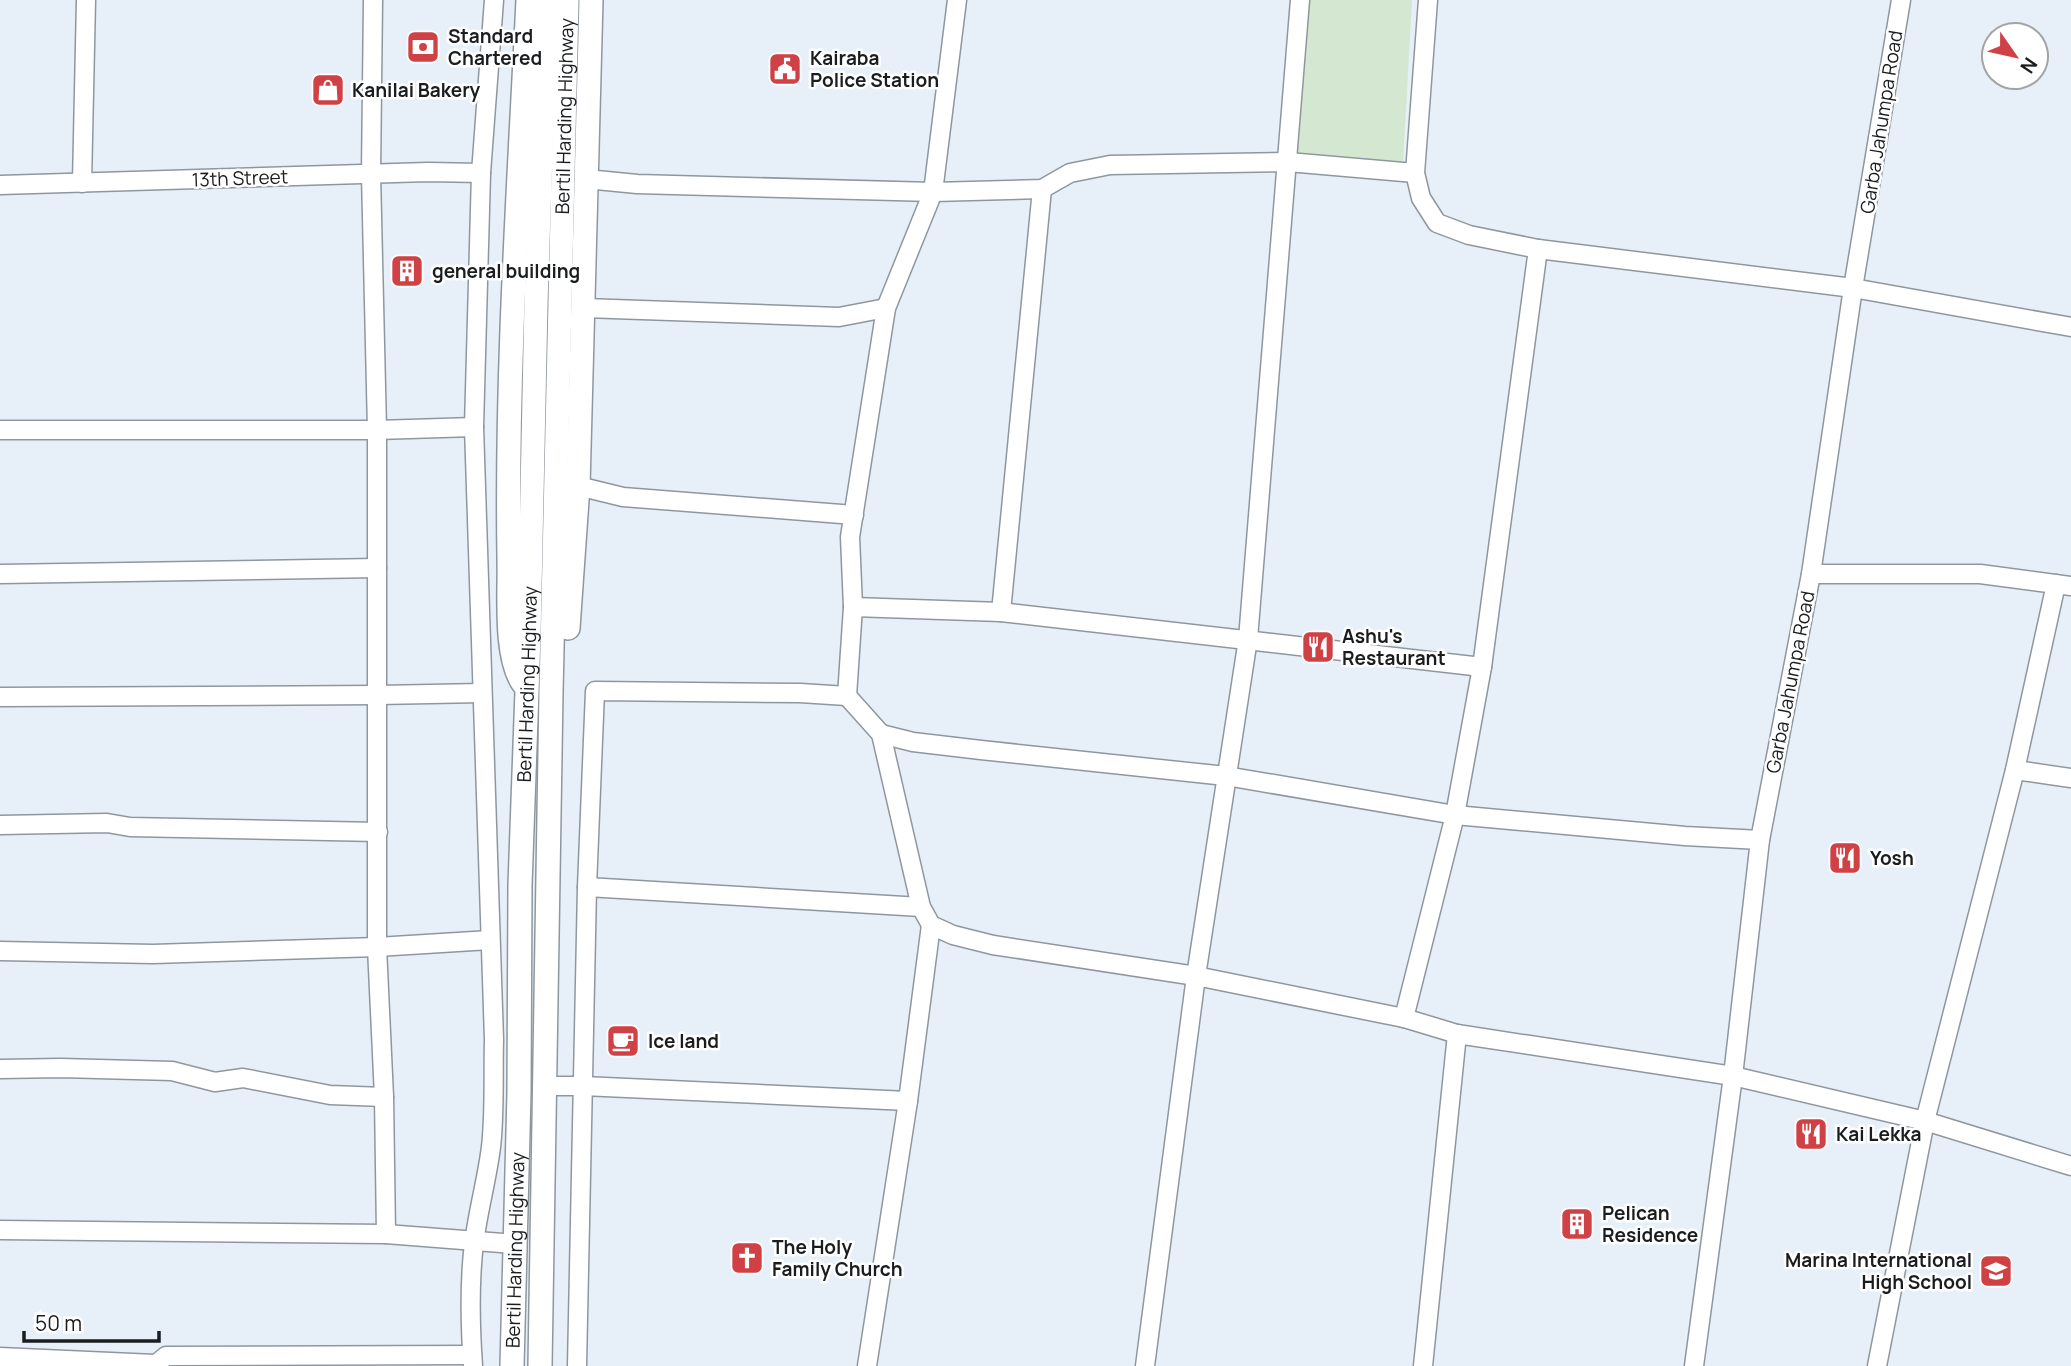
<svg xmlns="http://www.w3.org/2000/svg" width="2071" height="1366" viewBox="0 0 2071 1366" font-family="Manrope,sans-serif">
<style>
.green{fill:#d4e8d1}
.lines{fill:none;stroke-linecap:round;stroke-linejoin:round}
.minor-casing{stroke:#8f979e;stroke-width:21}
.major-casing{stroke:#8f979e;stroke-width:26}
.minor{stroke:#fff;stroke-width:18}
.major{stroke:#fff;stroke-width:23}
.labels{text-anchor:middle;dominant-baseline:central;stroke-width:5;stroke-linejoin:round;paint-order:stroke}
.poi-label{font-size:19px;font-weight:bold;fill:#1a1d1f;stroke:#fff;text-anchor:start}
.street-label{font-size:19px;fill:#1a1d1f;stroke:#fff}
</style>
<rect width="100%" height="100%" fill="#e7f0f8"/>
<polygon class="green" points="1306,0 1412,0 1403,165 1297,160"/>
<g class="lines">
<defs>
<g id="minor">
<polyline points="373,0 371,174 377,430 377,947 384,1097 386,1234"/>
<polyline points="957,0 933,192 886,308 850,537 853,607 847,696 881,734 921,907 931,925 953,935 993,945 1196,976 1404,1018 1457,1034 1733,1076 1925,1121 2071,1166"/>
<polyline points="1428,0 1415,173 1421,198 1437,223 1469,235 1538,249 1853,288 2071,327"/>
<polyline points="586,179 637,184 933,192 1042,189 1070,173 1110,165 1288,162 1415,173"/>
<polyline points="82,183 86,0"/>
<polyline points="0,185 428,172 481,173"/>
<polyline points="584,308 839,317 886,308"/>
<polyline points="0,430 377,430 474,427"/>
<polyline points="578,486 623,497 854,515"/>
<polyline points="0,574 377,568"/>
<polyline points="1811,574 1980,574 2071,586"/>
<polyline points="853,607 1001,612 1482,667"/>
<polyline points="1001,612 1042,189"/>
<polyline points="0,697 378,695 482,693"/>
<polyline points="881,734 913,742 981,750 1226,776 1455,815 1685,836 1760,840"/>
<polyline points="2015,770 2071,778"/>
<polyline points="0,825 107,823 130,827 378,832"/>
<polyline points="587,887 921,907"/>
<polyline points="0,951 153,954 377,947 490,940"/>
<polyline points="1404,1018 1455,815 1482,667 1538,249"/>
<polyline points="0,1069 61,1068 172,1071 215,1082 243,1078 330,1095 384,1097"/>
<polyline points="545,1086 583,1086 908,1101"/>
<polyline points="0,1230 386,1234 515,1244"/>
<polyline points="0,1357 155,1364"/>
<polyline points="154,1366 166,1356 472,1355"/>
<path d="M 473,1366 C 470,1324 469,1284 474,1243 C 478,1211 487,1179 491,1147 C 495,1112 493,1075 494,1040 L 474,427 L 481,173 L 494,0"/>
<polyline points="577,1366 587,887 595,691 800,693 847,696"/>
<polyline points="867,1366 908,1101 931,925"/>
<polyline points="1145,1366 1196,976 1248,639 1300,0"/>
<polyline points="1423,1366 1457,1034"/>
<polyline points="1694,1366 1733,1076 1760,840 1811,574 1853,288 1901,0"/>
<polyline points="1877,1366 1925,1121 2015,770 2056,584"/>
</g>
<g id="major">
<polyline points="568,628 578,486 591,0"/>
<path d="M 523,683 C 504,655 510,593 509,558 C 506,372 519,186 528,0"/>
<path id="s1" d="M 512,1366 L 519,1093 L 520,885 L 529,635 L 536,303 L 546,0"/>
<path id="s2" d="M 540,1366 L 551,692 L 567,0"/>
</g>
</defs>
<use href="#minor" class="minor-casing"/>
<use href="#major" class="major-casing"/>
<use href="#minor" class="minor"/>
<use href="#major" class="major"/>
</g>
<defs>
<symbol id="bank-square" viewBox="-11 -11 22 22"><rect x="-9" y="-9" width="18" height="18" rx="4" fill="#d04145" stroke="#fff"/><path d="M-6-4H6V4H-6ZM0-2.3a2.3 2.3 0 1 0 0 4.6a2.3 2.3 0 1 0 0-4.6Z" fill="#fff"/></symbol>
<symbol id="civic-square" viewBox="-11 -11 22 22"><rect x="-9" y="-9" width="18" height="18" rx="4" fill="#d04145" stroke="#fff"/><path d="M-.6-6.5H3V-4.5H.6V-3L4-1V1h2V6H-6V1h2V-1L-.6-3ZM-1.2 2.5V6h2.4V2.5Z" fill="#fff"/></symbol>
<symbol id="shop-square" viewBox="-11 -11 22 22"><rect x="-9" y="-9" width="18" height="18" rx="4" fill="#d04145" stroke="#fff"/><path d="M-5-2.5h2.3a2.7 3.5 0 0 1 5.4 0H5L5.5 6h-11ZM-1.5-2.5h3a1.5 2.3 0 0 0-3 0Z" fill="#fff"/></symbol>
<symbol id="building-square" viewBox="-11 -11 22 22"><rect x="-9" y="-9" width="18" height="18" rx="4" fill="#d04145" stroke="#fff"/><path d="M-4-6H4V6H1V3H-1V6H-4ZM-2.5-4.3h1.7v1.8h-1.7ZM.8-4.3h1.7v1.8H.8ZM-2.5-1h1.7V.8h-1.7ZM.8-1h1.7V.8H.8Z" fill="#fff"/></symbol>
<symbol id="restaurant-square" viewBox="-11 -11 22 22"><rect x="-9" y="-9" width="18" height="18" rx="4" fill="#d04145" stroke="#fff"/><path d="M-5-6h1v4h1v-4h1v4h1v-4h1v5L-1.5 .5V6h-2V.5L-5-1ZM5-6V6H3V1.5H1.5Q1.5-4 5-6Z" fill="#fff"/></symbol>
<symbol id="cafe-square" viewBox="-11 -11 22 22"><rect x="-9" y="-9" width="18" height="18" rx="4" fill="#d04145" stroke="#fff"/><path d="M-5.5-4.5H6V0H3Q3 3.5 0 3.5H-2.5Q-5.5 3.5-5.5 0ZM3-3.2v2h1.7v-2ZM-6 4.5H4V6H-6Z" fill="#fff"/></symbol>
<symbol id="church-square" viewBox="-11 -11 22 22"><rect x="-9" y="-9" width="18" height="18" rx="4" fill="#d04145" stroke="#fff"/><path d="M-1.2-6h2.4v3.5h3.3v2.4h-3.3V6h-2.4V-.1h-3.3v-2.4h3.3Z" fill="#fff"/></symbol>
<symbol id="school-square" viewBox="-11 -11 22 22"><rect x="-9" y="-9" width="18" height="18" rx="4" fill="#d04145" stroke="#fff"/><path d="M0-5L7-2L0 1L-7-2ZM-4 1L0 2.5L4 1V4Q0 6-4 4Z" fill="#fff"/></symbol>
</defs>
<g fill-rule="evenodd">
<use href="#bank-square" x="404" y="28" width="38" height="38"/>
<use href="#civic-square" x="766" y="50" width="38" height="38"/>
<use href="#shop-square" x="309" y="71" width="38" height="38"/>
<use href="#building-square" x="388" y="252" width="38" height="38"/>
<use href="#restaurant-square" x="1299" y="628" width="38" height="38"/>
<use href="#restaurant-square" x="1826" y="839" width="38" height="38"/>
<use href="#cafe-square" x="604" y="1022" width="38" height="38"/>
<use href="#restaurant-square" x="1792" y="1115" width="38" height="38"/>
<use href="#building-square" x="1558" y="1205" width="38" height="38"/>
<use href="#church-square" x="728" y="1239" width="38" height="38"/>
<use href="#school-square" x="1977" y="1252" width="38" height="38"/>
</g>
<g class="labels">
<g class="poi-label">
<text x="448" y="36">Standard<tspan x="448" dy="22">Chartered</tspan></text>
<text x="810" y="58">Kairaba<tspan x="810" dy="22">Police Station</tspan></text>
<text x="352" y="90">Kanilai Bakery</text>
<text x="432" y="271">general building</text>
<text x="1342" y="636">Ashu's<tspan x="1342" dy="22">Restaurant</tspan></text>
<text x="1870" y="858">Yosh</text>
<text x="648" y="1041">Ice land</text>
<text x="1836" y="1134">Kai Lekka</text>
<text x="1602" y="1213">Pelican<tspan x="1602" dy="22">Residence</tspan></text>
<text x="772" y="1247">The Holy<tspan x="772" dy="22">Family Church</tspan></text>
<text x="1972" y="1260" text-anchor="end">Marina International<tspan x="1972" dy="22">High School</tspan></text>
</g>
<g class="street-label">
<text stroke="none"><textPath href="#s2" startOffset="1250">Bertil Harding Highway</textPath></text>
<text transform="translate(1881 122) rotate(-81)">Garba Jahumpa Road</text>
<text transform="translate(240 178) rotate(-2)">13th Street</text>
<text transform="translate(1790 682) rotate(-79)">Garba Jahumpa Road</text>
<text stroke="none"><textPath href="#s1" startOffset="682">Bertil Harding Highway</textPath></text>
<text stroke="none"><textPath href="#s1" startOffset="116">Bertil Harding Highway</textPath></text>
</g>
</g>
<g transform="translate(2015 56) rotate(124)"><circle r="33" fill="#ffffff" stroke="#a3a5a5" stroke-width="2"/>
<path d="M0-5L12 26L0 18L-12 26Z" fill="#d04145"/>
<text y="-10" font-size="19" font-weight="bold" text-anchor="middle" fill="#1a1d1f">N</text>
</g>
<path d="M24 1331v10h135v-10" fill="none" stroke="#1a1d1f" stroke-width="3.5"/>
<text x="35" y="1331" font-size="21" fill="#1a1d1f" stroke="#ffffff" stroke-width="5" paint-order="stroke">50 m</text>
</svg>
